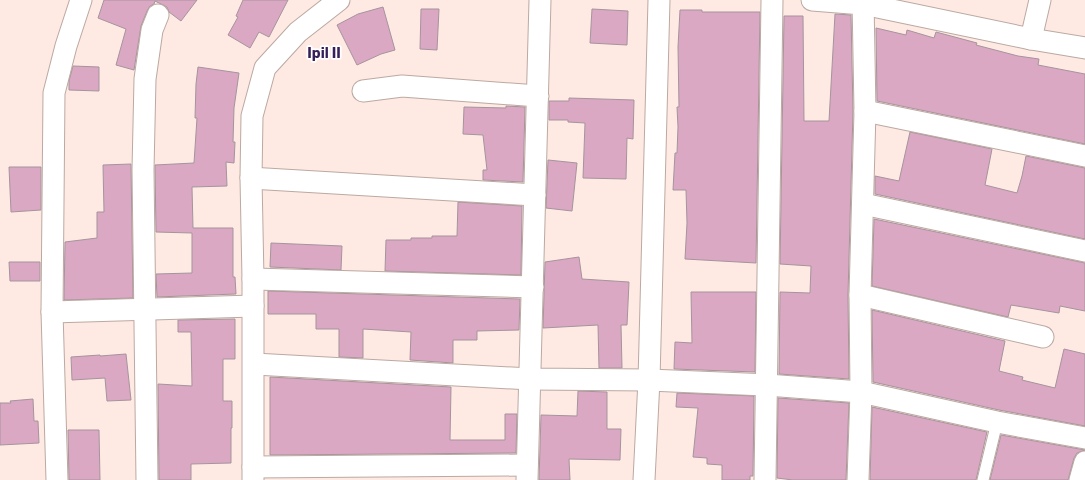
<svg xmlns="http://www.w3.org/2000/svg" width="1085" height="480" viewBox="0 0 1085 480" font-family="Rubik,sans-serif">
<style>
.building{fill:#daa8c3;stroke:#a5949d}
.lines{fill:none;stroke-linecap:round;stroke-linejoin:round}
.service-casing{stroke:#bba9a2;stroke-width:13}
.minor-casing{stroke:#bba9a2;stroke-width:23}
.service{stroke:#fff;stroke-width:11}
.minor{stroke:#fff;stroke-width:21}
.labels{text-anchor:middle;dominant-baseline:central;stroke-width:3.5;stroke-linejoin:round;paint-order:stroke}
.quarter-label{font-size:14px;font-weight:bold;fill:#361e58;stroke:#fff}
</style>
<rect width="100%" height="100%" fill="#feeae3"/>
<g class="building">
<polygon points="104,0 197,0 181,21 169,12 167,7 155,1 154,4 150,6 147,11 141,26 134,70 116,65 126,29 98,18"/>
<polygon points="243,0 288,0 269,37 259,32 250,48 228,35 238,17 236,16"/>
<polygon points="383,7 395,50 381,54 357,65 337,25 358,14"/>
<polygon points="421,9 439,9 437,50 420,49"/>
<polygon points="592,9 628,11 627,45 590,43"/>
<polygon points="680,10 702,10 702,12 760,12 756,263 685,259 687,223 686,190 673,190 675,153 677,153 678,127 677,107 679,107 678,47"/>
<polygon points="835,14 851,15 853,111 848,295 849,379 779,374 780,292 810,293 811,266 780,264 784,16 803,16 804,121 829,121"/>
<polygon points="876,28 906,35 907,30 934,38 936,32 977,43 976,45 1018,56 1039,59 1038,65 1085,74 1085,144 877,101"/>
<polygon points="73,66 99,67 99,91 69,90 69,81"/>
<polygon points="198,67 239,73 234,108 233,142 235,142 234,163 226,162 227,186 192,187 193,228 233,228 233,277 235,277 236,294 157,297 156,274 192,273 192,233 156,232 155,165 194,163 197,118 195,118 196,84"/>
<polygon points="569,98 634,100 633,139 627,138 626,179 583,178 585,123 568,122 568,120 549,120 549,101 569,101"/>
<polygon points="506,106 525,107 523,182 483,180 483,170 487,170 483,135 463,134 464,107 506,108"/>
<polygon points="910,132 992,149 985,185 1017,193 1022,176 1026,156 1085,168 1085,239 875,194 875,176 899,181"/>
<polygon points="548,160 577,163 572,211 546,208"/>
<polygon points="131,164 133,298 64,300 65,242 97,238 97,212 104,212 103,165"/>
<polygon points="9,167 41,167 41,210 11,212"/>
<polygon points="458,202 522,206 521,275 385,271 386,240 411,240 411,238 432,238 432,236 457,236"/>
<polygon points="874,219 1085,263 1085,311 1060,306 1059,313 1011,305 1008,317 872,286"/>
<polygon points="271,243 342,246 341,270 270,267"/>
<polygon points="579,257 582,279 629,282 627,325 621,325 622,368 599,368 598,325 543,328 545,262"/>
<polygon points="9,262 40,262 40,281 10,281"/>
<polygon points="268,291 520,299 519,330 477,331 477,340 453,340 453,363 410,360 411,332 363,329 363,358 339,357 339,329 316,329 316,314 268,314"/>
<polygon points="691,292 756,292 755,372 674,369 675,342 692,343"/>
<polygon points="872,310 1005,341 999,371 1023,377 1022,380 1055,388 1064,349 1085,354 1085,426 999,410 873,382"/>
<polygon points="235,319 235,359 223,359 223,401 232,401 232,428 231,428 231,463 191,464 191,480 159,480 158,384 192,386 191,332 178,332 178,320"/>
<polygon points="126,354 131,400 107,401 105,378 72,380 71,357 100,355 100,356"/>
<polygon points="270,377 451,387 450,440 505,440 505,414 517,414 516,453 270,455"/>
<polygon points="578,391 607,392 607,429 621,429 620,460 569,459 570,480 539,480 541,415 577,416"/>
<polygon points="677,393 754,396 753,476 750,476 750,480 722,480 722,465 707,464 707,458 693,457 698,408 676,407"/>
<polygon points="778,398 849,403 846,480 793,480 777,478"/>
<polygon points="33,399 34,421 38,421 39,443 0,445 0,403 11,403 10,401"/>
<polygon points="872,407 987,432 976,480 870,480"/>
<polygon points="68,430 99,430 100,480 69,480"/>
<polygon points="1001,435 1085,450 1077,453 1074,458 1068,480 990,480"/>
</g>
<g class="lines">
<defs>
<polyline id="service" points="983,480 997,422"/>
<g id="minor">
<polyline points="812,0 863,4 1031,39 1085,48"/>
<polyline points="1031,39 1040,0"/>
<polyline points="363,91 402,86 538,96"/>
<polyline points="865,111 1085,156"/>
<polyline points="251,178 535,195"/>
<polyline points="863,204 1085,251"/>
<polyline points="253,279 533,287"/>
<polyline points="860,295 1043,337"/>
<polyline points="52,312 253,306"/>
<polyline points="254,364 530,379 649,380 767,385 861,392 997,422 1085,438"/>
<polyline points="253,467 527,465"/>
<polyline points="57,480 52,312 54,93 66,46 81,0"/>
<polyline points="147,480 143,170 145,79 152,30 158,15"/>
<polyline points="253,480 253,279 251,178 252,116 265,68 298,32 339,0"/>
<polyline points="527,480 540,0"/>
<polyline points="644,480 649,380 659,0"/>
<polyline points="765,480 772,0"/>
<polyline points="858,480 861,392 860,295 865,111 863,0"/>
<polyline points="1080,480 1085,462"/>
</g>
</defs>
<use href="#service" class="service-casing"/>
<use href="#minor" class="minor-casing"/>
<use href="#service" class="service"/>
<use href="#minor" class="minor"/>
</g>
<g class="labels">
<g class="quarter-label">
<text x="324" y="53">Ipil II</text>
</g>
</g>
</svg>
